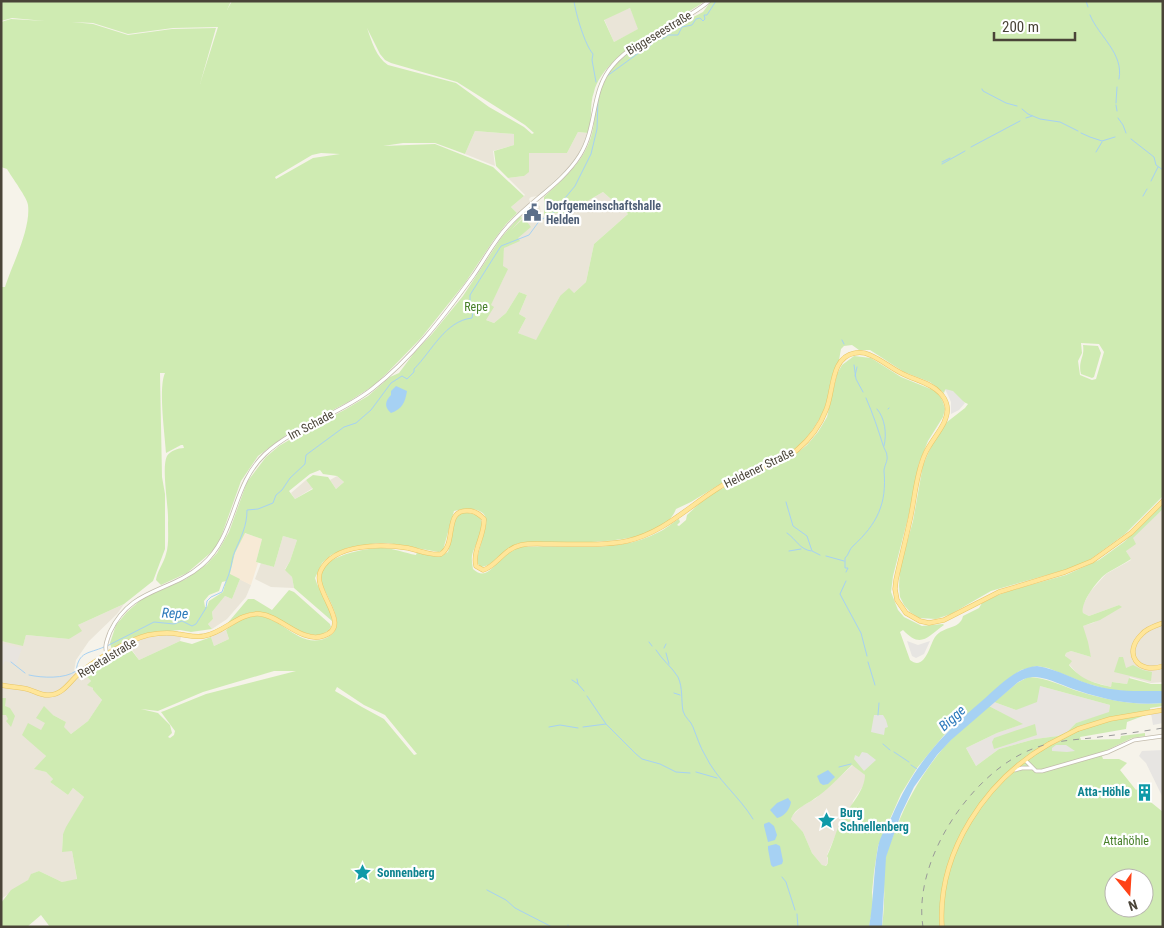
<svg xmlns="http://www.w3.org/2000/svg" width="1164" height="928" viewBox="0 0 1164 928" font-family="'Roboto Condensed',sans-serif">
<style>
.residential{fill:#eae5d8}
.commercial{fill:#f7ead6}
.industrial{fill:#e8e4df}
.green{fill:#cfebb2;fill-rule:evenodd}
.parking{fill:#e7e5e2}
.water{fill:#a6d1f3}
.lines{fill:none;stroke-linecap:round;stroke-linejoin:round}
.stream{stroke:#a6d1f3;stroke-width:1}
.minor-casing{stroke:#c2bbac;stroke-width:4.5}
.major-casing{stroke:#e8c666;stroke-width:5}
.minor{stroke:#fff;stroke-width:3}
.major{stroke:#ffe69a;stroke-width:4}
.rail{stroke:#999;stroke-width:1;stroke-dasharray:6 6;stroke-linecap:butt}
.major-bridge-casing{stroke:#e8c666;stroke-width:5;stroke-linecap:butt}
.major-bridge{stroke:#ffe69a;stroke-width:4}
.labels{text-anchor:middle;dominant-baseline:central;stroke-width:4.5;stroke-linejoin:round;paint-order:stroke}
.street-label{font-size:12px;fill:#4a4438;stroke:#fff}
.service-label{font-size:12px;font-weight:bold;fill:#4e5e75;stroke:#fff;text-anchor:start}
.park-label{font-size:12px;fill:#467f28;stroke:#fff}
.culture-label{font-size:12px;font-weight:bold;fill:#0d838f;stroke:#fff;text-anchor:start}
.water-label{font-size:14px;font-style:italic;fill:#2c79bb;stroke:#fff}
</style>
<rect width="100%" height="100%" fill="#f6f3ea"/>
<g class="residential">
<polygon points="630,8 639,29 614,42 604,19"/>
<polygon points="475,131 514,134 514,145 493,151 495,166 465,154"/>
<polygon points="578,132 588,133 581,151 566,170 538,196 531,197 529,199 530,202 540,206 541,217 555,213 565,214 603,192 628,214 594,244 586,282 574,293 560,296 536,341 518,333 526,318 519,314 527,295 519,292 506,313 494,323 484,319 504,277 502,266 504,248 510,230 522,218 511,207 525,195 508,178 524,176 528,153 567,153"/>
<polygon points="337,476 344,482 336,489 330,480"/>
<polygon points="306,480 313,488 295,499 291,493"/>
<polygon points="1163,509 1163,682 1151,683 1130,677 1127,684 1113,682 1111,687 1086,680 1080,677 1069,664 1071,661 1065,657 1066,653 1071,651 1091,657 1082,626 1093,623 1121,607 1119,605 1089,616 1083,613 1082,607 1090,592 1106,574 1131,560 1126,551 1132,538"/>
<polygon points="283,536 297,540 290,561 285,569 292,577 294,588 271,587 255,579 261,563 274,567"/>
<polygon points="240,579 251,585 246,597 227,619 212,629 208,624 213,619 212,612 225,596 232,599"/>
<polygon points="124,604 117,614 89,641 76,660 74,671 78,672 85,677 86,676 91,681 88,685 93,688 93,690 102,700 88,721 71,734 63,727 66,722 53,715 41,730 39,749 46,756 35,769 46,772 53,779 50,782 68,795 73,788 84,797 63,834 62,851 72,851 77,880 62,882 39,871 32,874 28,880 1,899 1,641 23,645 26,635 69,639 78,625"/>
<polygon points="226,630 229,639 214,646 211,637"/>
<polygon points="168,635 181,637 180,641 139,660 128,644 144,638"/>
<polygon points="853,765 865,775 865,783 853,801 852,807 842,820 827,855 828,863 825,866 822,865 812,853 803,832 791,819 792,816 802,806 815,799"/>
</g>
<polygon class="commercial" points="244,533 262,539 256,562 258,563 251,585 230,575 235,553"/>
<g class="industrial">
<polygon points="1,643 22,648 16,665 5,661 1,669"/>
<polygon points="1040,686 1110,705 1109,713 1076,723 1067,732 1058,736 1035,739 999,749 976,766 966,748 997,733 1022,724 989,706 994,702 1016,710"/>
</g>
<g class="green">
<path d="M 1,1 L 231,1 L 227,10 L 232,1 L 705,1 C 672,25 606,50 594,92 C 589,105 593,120 588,133 L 578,132 L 567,153 L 529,153 L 529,172 L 524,176 L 508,178 L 496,166 L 494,151 L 514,145 L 514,134 L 475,131 L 465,154 L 435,143 L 403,143 L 383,146 L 435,144 L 493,167 L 524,196 L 511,207 L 517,213 L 506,224 L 493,241 L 465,283 L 421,338 L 387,373 L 373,386 L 348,402 L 289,433 L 258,456 L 241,481 L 221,537 L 215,549 L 187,573 L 161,585 L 156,580 C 157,571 164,563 166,554 C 169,545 168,533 168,523 C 169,507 161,468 167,456 C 170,451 178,448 184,448 L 183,445 L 181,445 L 166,453 C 165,435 158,388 165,373 L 160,373 L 162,477 L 165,494 L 165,549 L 153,581 L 124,604 L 78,625 L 82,631 L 69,639 L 26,635 L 23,646 L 1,641 L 1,287 L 5,287 C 12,265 31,229 28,205 C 28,199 11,176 7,169 L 1,167 L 1,22 L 11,19 L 45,21 L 12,18 L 1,21 ZM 630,8 L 638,29 L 614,42 L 604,20 ZM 72,22 L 93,23 L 128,34 L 173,28 L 218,27 L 200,84 L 216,28 L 172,29 L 128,35 L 93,24 ZM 367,28 L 380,54 L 385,60 L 391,63 L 457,82 L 525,125 L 534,133 L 532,134 L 524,127 L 489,107 L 456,83 L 388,65 C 376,57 372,42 367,28 ZM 321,153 L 340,154 L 313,158 L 276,179 L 275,177 L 312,155 Z"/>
<path d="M 711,1 L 1163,1 L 1163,496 L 1125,534 L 1088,561 L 1068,569 L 991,591 L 951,614 L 936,619 L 919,618 L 910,612 L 904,605 L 900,597 L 899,586 L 900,568 L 913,521 L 923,465 L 932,445 L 947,422 L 965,408 L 968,404 C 957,400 957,393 945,390 L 944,393 L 930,382 L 904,372 L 870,350 L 859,350 L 852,345 L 844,346 L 841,349 L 839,360 L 831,380 L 827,403 L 820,418 L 811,432 L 799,446 L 787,454 L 730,478 L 691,502 L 676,509 C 660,552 556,540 519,543 C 505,548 494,566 481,567 L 478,564 L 477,559 L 486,525 C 489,506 466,508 454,511 L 443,550 L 439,552 L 388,543 L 377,543 L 347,548 L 331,555 L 322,563 L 315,578 L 317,584 L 331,610 L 332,621 L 294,588 L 292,577 L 285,570 L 290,561 L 297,540 L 283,536 L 274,567 L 256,562 L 262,539 L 245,533 L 235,553 L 230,574 L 240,579 L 232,599 L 225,596 L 212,612 L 213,619 L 208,624 L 212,629 L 191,632 L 180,630 L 149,633 L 137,636 L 112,650 L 110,643 L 116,625 L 127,612 L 143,598 L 186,579 L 207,564 L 217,553 L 229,532 L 247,482 L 266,457 L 279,446 L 296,436 L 346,409 L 368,396 L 390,377 L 399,373 L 414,353 L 432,334 L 463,296 L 501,238 L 520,216 L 522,218 L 511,230 L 524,218 L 531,227 L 518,238 L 520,241 L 504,248 L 503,266 L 508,269 L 491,305 L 494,307 L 486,320 L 494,323 L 506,313 L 519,292 L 527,295 L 519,314 L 526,318 L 518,333 L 536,340 L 560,296 L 569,288 L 574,293 L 586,282 L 594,244 L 628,214 L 603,192 L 565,214 L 555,213 L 544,216 L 544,197 C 560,182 579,166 588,145 C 596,128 594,110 599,92 C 605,72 622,58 638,46 L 640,51 L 643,52 L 645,43 L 649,40 L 703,12 ZM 1081,343 L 1099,344 L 1104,352 L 1096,379 L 1092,380 L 1080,375 L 1078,361 L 1082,353 ZM 320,470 L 323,474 L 337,476 L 344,482 L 336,489 L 328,477 L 313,475 L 306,480 L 313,489 L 295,499 L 289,491 L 310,474 ZM 226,581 L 223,592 L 209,601 L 207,607 L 205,607 L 204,601 L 209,595 L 219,591 L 222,582 Z"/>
<path d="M 1083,345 L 1098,346 L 1101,353 L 1094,377 L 1092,378 L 1081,374 C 1078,359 1085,358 1083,345 Z"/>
<path d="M 854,356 L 871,358 L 901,377 L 933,390 L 939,394 L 943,402 L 945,409 L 943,417 L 928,441 L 919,463 L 910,510 L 893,576 L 891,592 L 898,610 L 904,617 L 922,626 L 943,624 L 944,625 C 927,637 921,649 903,630 L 900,632 L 910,660 C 925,672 930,644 935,637 C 944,625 960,630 963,616 L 979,608 L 982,603 L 996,596 L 1012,590 L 1066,575 L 1099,560 L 1124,542 L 1163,504 L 1163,509 L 1133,538 L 1136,544 L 1126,551 L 1131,559 C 1124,564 1115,568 1107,573 C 1098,579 1080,603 1083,613 L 1089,616 L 1119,605 L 1122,607 L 1100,620 L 1083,626 L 1088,642 L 1091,657 L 1071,651 L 1066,653 L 1065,656 L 1072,661 L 1069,665 C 1082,680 1091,682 1111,687 L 1112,682 L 1127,684 L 1129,678 L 1151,684 L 1163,684 L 1163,691 L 1138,692 L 1110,690 L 1085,683 L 1048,668 L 1037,666 L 1021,670 L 1007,680 L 945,734 L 917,768 L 901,794 L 878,846 L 874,872 L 872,892 L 873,906 L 869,927 L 50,927 L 41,915 L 27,927 L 1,927 L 1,903 L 11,890 L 28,880 L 31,874 L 39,871 L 62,882 L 77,879 L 72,851 L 62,852 L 63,834 L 66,827 L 84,797 L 73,788 L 68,795 L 50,782 L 53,779 L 46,772 L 34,769 L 46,756 L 22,735 L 28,723 L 41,730 L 45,723 L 36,718 L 44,706 L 53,715 L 66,722 L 64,727 L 71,734 L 88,721 L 102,700 L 93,690 L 93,688 L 87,685 L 91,681 L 87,677 L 85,678 L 81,675 L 114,654 L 114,656 L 129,647 L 139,660 L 180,641 L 192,644 L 211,637 L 214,646 L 229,639 L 226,630 C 233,625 240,619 249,617 C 278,609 297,651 326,638 C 351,627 325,596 321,581 C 315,556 366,548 382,548 C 393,548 405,553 416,555 L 417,552 L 439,557 L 448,552 C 455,534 448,501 480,517 C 485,529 477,541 473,552 C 471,557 472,563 473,569 C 486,581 493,566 503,557 C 508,552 514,549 521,547 C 567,544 617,555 659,532 C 666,529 672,523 679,519 L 680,522 L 677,525 L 679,526 L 686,520 L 687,515 L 700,503 L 717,491 L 792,457 L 807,445 L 818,432 L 827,417 L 837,374 L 842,365 ZM 274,671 L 296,671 L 206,694 L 164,711 L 161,712 L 175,731 L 174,735 L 170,738 L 168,737 L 172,733 L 170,725 L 158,713 L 141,709 L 158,711 L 203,692 ZM 337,687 L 364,705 L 385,715 L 417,754 L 414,755 L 384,719 L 362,707 L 335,691 ZM 852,765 L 865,775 C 865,790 850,806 842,819 C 836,830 833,844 827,856 L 828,858 L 828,863 L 826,866 L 822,865 L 812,853 L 803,832 L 791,819 C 795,808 806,805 814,799 C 828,790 840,776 852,765 Z"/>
<path d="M 289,590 L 294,592 L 330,624 L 331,627 C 315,651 278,613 258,612 C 246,611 235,619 226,625 L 248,599 L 254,599 L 272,610 Z"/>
<polygon points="1119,657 1123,657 1126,668 1133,665 1143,670 1152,672 1151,681 1114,672"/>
<path d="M 1028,677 C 1047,677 1063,687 1081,692 C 1107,700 1135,706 1163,703 L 1163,706 L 1150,708 L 1151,713 L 1127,722 L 1126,729 L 1080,737 L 1081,740 L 1120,739 L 1121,736 L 1145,733 L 1145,736 L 1132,738 L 1101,753 L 1103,759 L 1119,759 L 1127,763 L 1120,770 L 1136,790 L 1140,787 L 1144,792 L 1142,795 L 1163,812 L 1163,927 L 882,927 C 883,918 884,909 884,900 C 885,889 883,877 884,866 C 886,851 892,839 897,826 C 916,778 947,736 989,706 L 1023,724 L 997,733 L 966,748 L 976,766 L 999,749 L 1035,739 L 1058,736 L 1067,732 L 1076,723 L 1109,712 L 1110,705 L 1040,686 L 1037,702 L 1016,710 L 994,702 L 1017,683 ZM 1114,878 L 1144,878 L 1144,908 L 1114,908 Z"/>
<polygon points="1,698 6,698 5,706 10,708 15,716 11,727 6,721 8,719 6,715 1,715"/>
<polygon points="1035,724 1037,735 994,749 992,742 994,738"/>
</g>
<g class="parking">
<polygon points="945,389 953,391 965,403 959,410 951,414 951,402"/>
<polygon points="907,641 918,645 930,641 924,654 916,658 912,656"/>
<polygon points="1163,712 1163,723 1153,725 1151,713"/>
<polygon points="874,715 883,715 886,720 888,727 885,728 884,735 871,732"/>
<polygon points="1056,745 1066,745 1075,751 1067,752 1052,751 1052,748"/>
<polygon points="1163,750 1163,798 1146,763 1139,756 1142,751"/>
<polygon points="862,752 867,753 876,760 864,771 854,759 855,755 859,757"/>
</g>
<g class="water">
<path d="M 396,386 L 407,391 C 405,403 402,409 391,413 C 384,407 385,401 391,395 L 391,391 Z"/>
<path d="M 1037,666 C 1058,669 1076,681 1096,686 C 1118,692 1140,691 1163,691 L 1163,703 C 1135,706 1106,700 1079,691 C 1065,687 1050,678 1035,677 C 1028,677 1023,679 1017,683 L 951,740 L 937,755 L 914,787 L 901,814 L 886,857 L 882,927 L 869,927 C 874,900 873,874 878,847 C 880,836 887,826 892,816 C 914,765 941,735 983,700 C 998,687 1016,667 1037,666 Z"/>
<polygon points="828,770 835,777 828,784 823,785 820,783 817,776"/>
<path d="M 788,798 L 791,802 C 790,809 784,817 777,818 L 770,810 L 777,803 Z"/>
<polygon points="769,822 774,826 777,835 775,840 768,842 764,826 764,824"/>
<polygon points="772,845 776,844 780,846 783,861 782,864 773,867 771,865 768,849 768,846"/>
</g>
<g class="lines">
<g class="stream">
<path d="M 574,1 C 576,15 585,45 593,54 L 592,60 L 596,82"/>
<polyline points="1086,1 1088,7"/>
<path d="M 1090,15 C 1099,37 1124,53 1119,79"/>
<polyline points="644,50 646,50 659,37 663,39 668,35 678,35 682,27 692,25 696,19 700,18 703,21 705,19 704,15 707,15 716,1"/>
<polyline points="607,76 640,52"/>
<polyline points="982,89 983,91 1006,103 1017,106"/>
<polyline points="1116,103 1117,87"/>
<polyline points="1116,105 1117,111"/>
<polyline points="1022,109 1028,114 1040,119 1060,122 1078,131"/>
<polyline points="1026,118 1032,116"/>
<polyline points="1118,118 1123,125 1126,133"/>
<polyline points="1081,133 1090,137 1102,141 1115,137"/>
<polyline points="1131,139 1154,157 1156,165 1163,170"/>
<polyline points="971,147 1020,121"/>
<polyline points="1096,152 1102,142"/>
<polyline points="942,162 950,158"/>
<polyline points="942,164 965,151"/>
<polyline points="1151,181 1158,167"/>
<polyline points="1143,196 1147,189"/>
<polyline points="842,340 844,344"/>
<polyline points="854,365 856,379 863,392"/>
<polyline points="855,376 857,367"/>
<path d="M 877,409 C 885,418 887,434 884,446"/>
<polyline points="888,409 889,408"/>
<polyline points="786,502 793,526 807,536 812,551 820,555"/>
<path d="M 787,533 C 797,540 799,549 811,551"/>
<polyline points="789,551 801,549"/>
<polyline points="826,556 844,561"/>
<path d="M 846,572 L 848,568 L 845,568 L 845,558 C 849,555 849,549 853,546 C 877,524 887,504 884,471 C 884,466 888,461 887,456 C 887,452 884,449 883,445 C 878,429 873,414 866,398"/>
<polyline points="846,581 840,594 841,596 861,633 867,656"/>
<polyline points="649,642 652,646"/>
<path d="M 107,646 L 154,622 L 174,624 L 182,621 L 192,626 L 196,624 L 206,608 L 207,601 L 211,597 L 222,592 C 224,585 229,576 230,570 C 232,564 232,557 235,551 C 241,537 247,526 247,510 L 258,509 L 273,503 L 276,495 L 282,490 L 290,478 L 305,464 L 306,455 L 344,427 L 356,423 L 371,410 L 391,383 L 402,376 L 407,379 L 414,372 L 414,369 C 432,351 445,321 472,318 L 473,312 L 470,305 L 470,295 L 501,246 L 529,235 L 540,220 L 551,215 L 575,186 L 591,154 L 597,129 L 598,99"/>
<polyline points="664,648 666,644"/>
<path d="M 656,650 C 662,660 672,667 678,677 C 683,688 681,700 683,711 C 685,718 691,721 693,727 C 697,737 700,747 705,755 C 717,780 739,796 753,819"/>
<polyline points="666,653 669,664"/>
<polyline points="11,662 25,673"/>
<polyline points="868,662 875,685"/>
<path d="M 29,675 C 42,678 65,679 76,671 C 79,651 88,654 104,647"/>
<polyline points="577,679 578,684 584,691"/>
<polyline points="572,680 578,684"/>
<polyline points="674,693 680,695"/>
<polyline points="587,696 606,724"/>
<polyline points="878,715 879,703"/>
<polyline points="549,727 560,725 578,728"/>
<polyline points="583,727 606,724 636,754 642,759 660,764 676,772 690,773"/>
<polyline points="883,744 890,750"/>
<polyline points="894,752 909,762"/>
<polyline points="911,765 917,769"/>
<polyline points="839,767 851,764"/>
<polyline points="696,772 717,778"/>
<polyline points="782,877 786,882 795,910"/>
<polyline points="487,890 506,900 515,908 552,927"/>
<polyline points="797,914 798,927"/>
<polyline points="568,925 568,927"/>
</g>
<defs>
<g id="minor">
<path d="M 107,654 C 104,647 107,640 110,632 C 131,587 170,593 202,565 C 237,535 231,486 265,454 C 295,426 339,415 372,389 C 411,359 444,316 473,276 C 485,259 494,241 508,226 C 530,201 562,184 580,155 C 598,126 590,91 613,65 C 638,36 680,26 709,1"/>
<polyline points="1026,761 1036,771 1042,771 1108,752 1134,740 1163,736"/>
<polyline points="1015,770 1022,768 1032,768"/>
</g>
<g id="major">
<path d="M 1163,623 C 1155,626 1147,628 1142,634 C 1122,653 1138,675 1163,666"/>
<path d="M 1,685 C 10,687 19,687 27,689 C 35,691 41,696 49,695 C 64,695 71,679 82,671 C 101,657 125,641 148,635 C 158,633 169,632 178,634 C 187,635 195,638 204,636 C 224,633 239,612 260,614 C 281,616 301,643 323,636 C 355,626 310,590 321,570 C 335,543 382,544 408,548 C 418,550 431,556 441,554 C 458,543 442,507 471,511 C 477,512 480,515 484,519 C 485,535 472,551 476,566 L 483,570 C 496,567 503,549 521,545 C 530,543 541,544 551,544 C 576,544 602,546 627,541 C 668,532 695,499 732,480 C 753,469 778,465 797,450 C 810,439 820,426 826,410 C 834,392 830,357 855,353 C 860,352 866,353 870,355 C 882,360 892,369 903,374 C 915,380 931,383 940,393 C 944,397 946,401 947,406 C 950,423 931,439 925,454 C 915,476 915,501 909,524 C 905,543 900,561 896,580 L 895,589 L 897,600 L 906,613 L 920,621 L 929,623 L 944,620 L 999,592 L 1065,572 L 1092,561 L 1131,533 L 1163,501"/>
<polyline points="1078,729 1110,719 1163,710"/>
<path d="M 942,927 C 937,852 986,780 1049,744"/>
</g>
</defs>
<use href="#minor" class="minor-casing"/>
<use href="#major" class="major-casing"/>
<use href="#minor" class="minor"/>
<use href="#major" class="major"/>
<path class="rail" d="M 923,927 C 912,860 973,770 1035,748 C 1053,741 1072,740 1091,738 C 1115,735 1139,732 1163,728"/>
<defs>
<polyline id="major-bridge" points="1049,744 1078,729"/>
</defs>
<use href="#major-bridge" class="major-bridge-casing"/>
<use href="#major-bridge" class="major-bridge"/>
</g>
<defs>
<symbol id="civic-bare" viewBox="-9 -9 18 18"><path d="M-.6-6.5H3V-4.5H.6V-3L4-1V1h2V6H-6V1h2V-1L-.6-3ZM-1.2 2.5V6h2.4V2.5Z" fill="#5c6f8a" stroke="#fff" stroke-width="2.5" paint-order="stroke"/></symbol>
<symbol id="building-bare" viewBox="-9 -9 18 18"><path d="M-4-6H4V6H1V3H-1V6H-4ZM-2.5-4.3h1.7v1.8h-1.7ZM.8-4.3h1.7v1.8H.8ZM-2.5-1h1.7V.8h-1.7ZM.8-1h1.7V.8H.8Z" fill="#0f9aa8" stroke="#fff" stroke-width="2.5" paint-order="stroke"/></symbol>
<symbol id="sight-bare" viewBox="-9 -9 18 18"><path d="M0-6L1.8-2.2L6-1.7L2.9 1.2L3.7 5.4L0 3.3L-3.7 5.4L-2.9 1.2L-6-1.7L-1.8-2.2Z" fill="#0f9aa8" stroke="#fff" stroke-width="2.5" paint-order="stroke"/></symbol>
</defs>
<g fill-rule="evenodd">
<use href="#civic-bare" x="520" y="200" width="25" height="25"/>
<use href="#building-bare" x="1132" y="780" width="25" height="25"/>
<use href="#sight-bare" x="814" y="808" width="25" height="25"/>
<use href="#sight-bare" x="350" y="860" width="25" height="25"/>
</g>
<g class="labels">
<g class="street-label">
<text transform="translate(659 33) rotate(-31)">Biggeseestraße</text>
<text transform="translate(311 425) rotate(-28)">Im Schade</text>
<text transform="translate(759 468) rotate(-26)">Heldener Straße</text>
<text transform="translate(107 658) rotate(-31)">Repetalstraße</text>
</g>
<g class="service-label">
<text x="546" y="206">Dorfgemeinschaftshalle<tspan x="546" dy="14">Helden</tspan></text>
</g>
<g class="park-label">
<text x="476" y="307">Repe</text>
<text x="1126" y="841">Attahöhle</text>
</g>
<g class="culture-label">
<text x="1130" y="792" text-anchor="end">Atta-Höhle</text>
<text x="840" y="813">Burg<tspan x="840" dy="14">Schnellenberg</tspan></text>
<text x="377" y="873">Sonnenberg</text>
</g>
<g class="water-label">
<text transform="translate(175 613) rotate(2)">Repe</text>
<text transform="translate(952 718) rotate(-42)">Bigge</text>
</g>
</g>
<rect width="1164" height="928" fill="none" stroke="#4a4438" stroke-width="5"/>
<g transform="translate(1129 893) rotate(162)"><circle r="24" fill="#ffffff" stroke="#b7b4af"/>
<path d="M0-4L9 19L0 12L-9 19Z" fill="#ff4318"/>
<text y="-8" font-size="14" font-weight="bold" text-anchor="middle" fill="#4a4438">N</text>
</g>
<path d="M994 32v8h81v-8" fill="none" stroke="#4a4438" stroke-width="2.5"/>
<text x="1002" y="32" font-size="15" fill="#4a4438" stroke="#ffffff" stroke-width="4" paint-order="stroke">200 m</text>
</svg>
